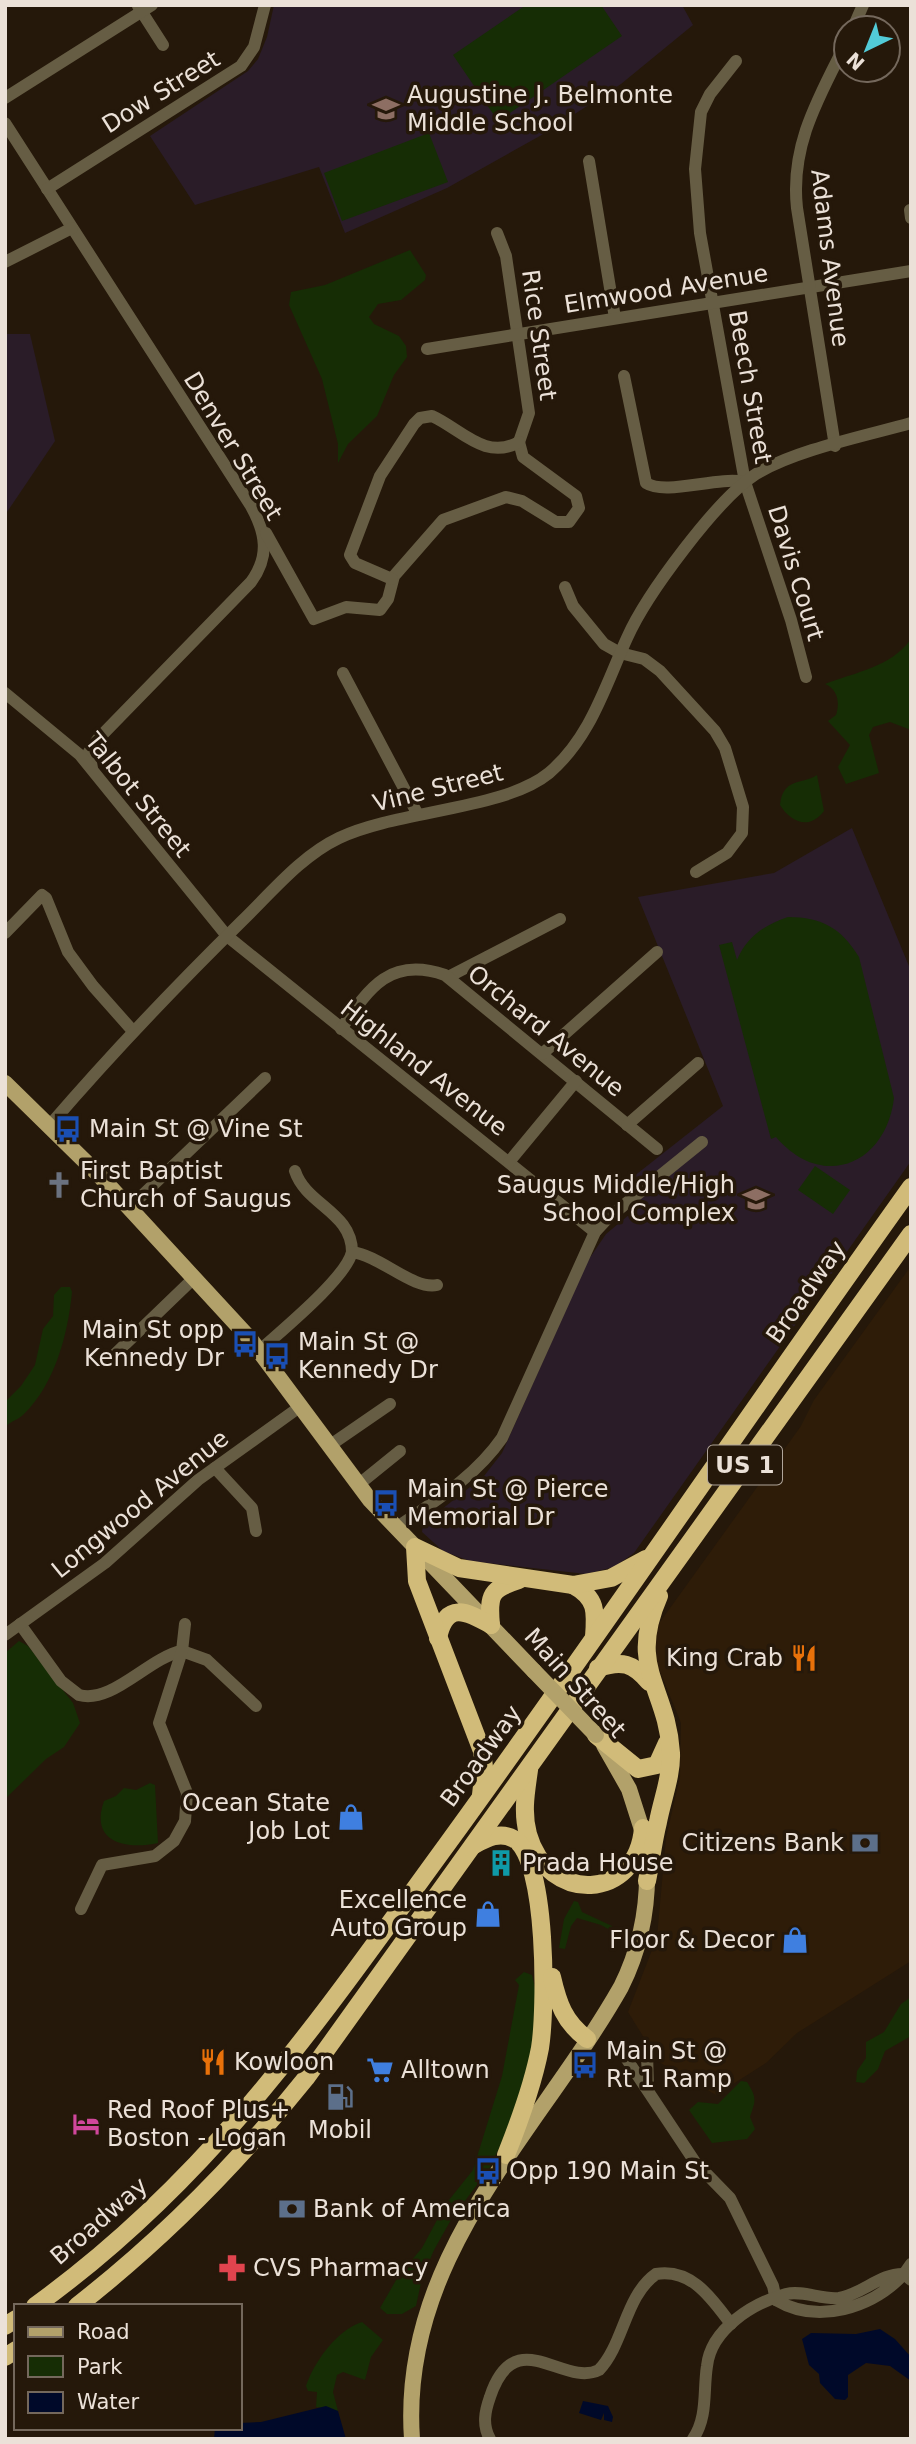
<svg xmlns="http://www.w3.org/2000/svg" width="916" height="2444" viewBox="0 0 916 2444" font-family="'DejaVu Sans',sans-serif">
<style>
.built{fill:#2e1c08}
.education{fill:#2a1c28}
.green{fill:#162d05}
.water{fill:#000929}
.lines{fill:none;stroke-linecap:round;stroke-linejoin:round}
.minor{stroke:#665d44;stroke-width:12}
.major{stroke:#b2a16a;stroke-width:16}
.highway{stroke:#d1bb79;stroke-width:18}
.major-bridge{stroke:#b2a16a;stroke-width:16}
.labels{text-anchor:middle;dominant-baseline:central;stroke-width:7;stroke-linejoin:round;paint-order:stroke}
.shield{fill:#25180a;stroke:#b0a59a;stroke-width:2}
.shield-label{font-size:23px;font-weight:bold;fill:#ebe1d8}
.street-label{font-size:24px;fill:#ebe1d8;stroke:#25180a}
.poi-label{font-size:24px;fill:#ebe1d8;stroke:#25180a;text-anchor:start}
</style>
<rect width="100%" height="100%" fill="#25180a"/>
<polygon class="built" points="911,1266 911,1961 797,2033 766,2063 716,2095 659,2062 628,2012 657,1937 666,1838 680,1777 681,1723 657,1664 655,1629 801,1426 814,1400"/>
<g class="education">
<polygon points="274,5 682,5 693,25 621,84 547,132 447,188 345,233 319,167 195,205 150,136 248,71 258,59 267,37"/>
<polygon points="5,334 30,334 55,441 5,515"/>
<polygon points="852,828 911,971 911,1161 634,1553 614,1567 586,1574 470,1561 443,1551 422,1532 423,1524 484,1476 502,1453 587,1262 606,1234 636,1209 619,1188 723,1106 638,897 774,873"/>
</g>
<g class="green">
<polygon points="526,5 601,5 622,36 498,121 453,55"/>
<polygon points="429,133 448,182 342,221 324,173"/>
<polygon points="410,250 426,275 425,280 401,300 378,304 369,317 374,324 399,336 406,346 407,357 394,375 377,416 348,444 338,463 338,444 322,379 289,305 291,292 325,285"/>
<path d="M 911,639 L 911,730 L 890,722 L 873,727 L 869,735 L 879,773 L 846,784 L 838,767 L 850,745 L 828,721 L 836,715 C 840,703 838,689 825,684 C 856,672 891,667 911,639 Z"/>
<path d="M 817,775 L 824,811 C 810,830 791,823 780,805 C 783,777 802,785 817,775 Z"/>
<path d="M 788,917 C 822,917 841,928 859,957 L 894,1098 C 886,1165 822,1191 776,1137 L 771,1139 L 719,945 L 732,942 L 737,960 C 747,936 765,925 788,917 Z"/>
<polygon points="815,1166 850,1190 833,1214 798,1190"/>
<path d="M 61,1287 L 70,1287 L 72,1292 C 68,1334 55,1384 24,1414 C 18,1420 11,1421 5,1427 L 5,1402 L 21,1386 L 35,1365 L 43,1329 L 53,1316 L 54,1295 Z"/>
<polygon points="19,1641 28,1646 73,1703 80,1723 64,1747 46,1759 5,1799 5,1653"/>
<path d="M 150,1783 L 155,1785 L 158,1843 C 127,1850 89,1843 104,1801 L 116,1796 L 124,1788 L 136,1790 Z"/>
<polygon points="574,1901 578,1902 582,1912 612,1926 619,1935 601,1925 577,1918 571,1926 565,1949 559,1948 564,1919"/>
<polygon points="524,1972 532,1975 538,2001 528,2072 507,2131 489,2169 452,2218 434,2250 422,2278 416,2306 402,2314 387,2314 380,2308 399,2275 422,2248 445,2205 473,2170 502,2076 519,1985 515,1980"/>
<polygon points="911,1997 911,2036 885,2051 878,2069 864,2083 856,2082 857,2071 866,2058 866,2042 884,2032 901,2004"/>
<path d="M 741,2081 L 747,2082 C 757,2098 756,2100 750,2117 L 755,2129 L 747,2139 L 712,2143 L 689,2110 L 698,2102 L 718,2104 Z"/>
<path d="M 362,2322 L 383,2340 L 371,2357 L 365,2380 L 343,2372 L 337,2375 L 333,2392 L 338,2411 L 316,2407 L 317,2392 L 308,2391 L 306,2386 C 314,2362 337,2330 362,2322 Z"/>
</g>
<g class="water">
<polygon points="880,2329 895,2339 911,2357 911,2381 890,2366 866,2363 848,2375 848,2397 845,2400 835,2399 820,2383 819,2374 809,2365 802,2339 811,2333 856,2334"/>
<polygon points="583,2401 608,2406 613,2417 612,2422 604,2420 604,2413 601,2420 579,2413"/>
<polygon points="326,2406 338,2411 346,2439 214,2439 215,2428 240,2428 240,2423 261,2422"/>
</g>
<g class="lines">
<g class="minor">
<polyline points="138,6 163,45"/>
<polyline points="853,28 863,5"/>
<polyline points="736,61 710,94 701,112 695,169 700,233 745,482 791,620 806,677"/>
<polyline points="5,98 152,5"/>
<path d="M 5,123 L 251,506 C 266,533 270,556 251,582 L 98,739 L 89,752 L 92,768"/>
<polyline points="589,161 615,318"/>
<polyline points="47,189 241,66 254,47 265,5"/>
<polyline points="910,210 911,218"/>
<polyline points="497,233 506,256 529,413 519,442"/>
<polyline points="5,262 72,228"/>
<polyline points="427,349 911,271"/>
<path d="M 624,376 L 646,483 C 666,496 717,476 745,482"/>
<path d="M 835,446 L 797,208 C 790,145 819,97 846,43"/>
<polyline points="266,533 314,619 346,607 380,610 388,599 394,576 443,520 506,497 522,501 556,522 569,522 579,508 576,496 523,457 519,442"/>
<path d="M 392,579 L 355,563 L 350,555 L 380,476 L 414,424 L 420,418 L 432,416 C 461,429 485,461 519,442"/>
<polyline points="565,587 573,606 604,644 620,653 644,659 660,671 715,731 725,748 743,807 742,833 727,853 696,872"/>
<polyline points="343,673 417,813"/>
<polyline points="5,693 80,755 227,936 595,1232"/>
<polyline points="5,933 42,895 46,898 68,952 93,986 132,1030"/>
<polyline points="448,977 560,919"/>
<path d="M 341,1029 C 369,988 390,956 445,975 L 657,1149"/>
<polyline points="542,1054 657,952"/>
<path d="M 50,1125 C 111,1054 175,987 242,921 C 271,893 301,856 339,838 C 398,810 504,810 549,773 C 591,737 605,686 627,638 C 646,595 717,499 756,474 C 795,450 865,436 911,423"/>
<polyline points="627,1125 698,1063"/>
<polyline points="509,1162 576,1081"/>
<path d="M 295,1171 C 306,1205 352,1212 352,1252"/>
<polyline points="129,1208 265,1078"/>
<path d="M 259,1351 C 282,1330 346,1278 352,1252 C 381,1256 413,1290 437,1285"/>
<polyline points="112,1357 194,1278"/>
<polyline points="329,1446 390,1404"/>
<polyline points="215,1468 252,1508 256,1531"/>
<polyline points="358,1485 400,1451"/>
<path d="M 396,1528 C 435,1501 475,1477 502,1438 L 595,1232 L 608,1218 L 702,1142"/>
<path d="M 20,1624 L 61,1681 L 79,1695 C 113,1704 148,1658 182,1651 L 207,1660 L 256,1706"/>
<polyline points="5,1635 105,1563 198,1480 301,1406"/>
<polyline points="81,1909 102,1865 155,1856 174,1841 185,1821 187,1793 159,1723 182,1651 185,1624"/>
<polyline points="647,2052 648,2088"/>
<polyline points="626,2058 695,2162 730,2198 773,2286 776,2300"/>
<polyline points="911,2264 904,2274 911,2280"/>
<path d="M 490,2439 C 482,2425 485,2411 490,2397 C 515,2321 563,2388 599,2370 C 624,2344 625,2296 656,2274 C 692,2268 712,2299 731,2324"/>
<path d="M 693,2439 C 708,2417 703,2391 707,2366 C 711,2329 753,2303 786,2294 C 803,2290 822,2300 839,2298 C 863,2294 880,2273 904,2274 C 872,2308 818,2325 776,2300"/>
</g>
<g class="major">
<polyline points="5,1083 99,1175 251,1340 370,1500 534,1671"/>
<polyline points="604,1745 629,1789 645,1839"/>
<path d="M 412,2439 C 399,2256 538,2133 621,1987 C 640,1949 648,1910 647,1868"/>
</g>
<g class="highway">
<path d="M 573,1585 C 597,1598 596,1612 594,1637"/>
<path d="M 491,1625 C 488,1594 491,1589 519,1580"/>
<path d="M 438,1638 C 446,1601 466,1611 491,1625"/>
<path d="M 598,1668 C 622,1660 633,1663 649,1682"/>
<polyline points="596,1735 638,1769 657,1765 667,1743"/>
<path d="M 529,1770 C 526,1792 522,1812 528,1834 C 548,1905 637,1901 643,1828"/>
<polyline points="481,1795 484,1767 482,1751 417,1581 415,1547 459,1568 573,1585 611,1578 646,1559"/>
<path d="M 474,1845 C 487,1838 500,1831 514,1839 C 548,1859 546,2011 540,2048 C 533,2085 520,2120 506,2155"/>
<path d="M 647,1881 C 651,1861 653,1842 658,1822 C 662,1800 672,1775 671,1753 C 667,1686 627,1669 659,1596"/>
<path d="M 552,1977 C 558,2003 564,2022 587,2039"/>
<path d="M 35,2306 C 213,2178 321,2017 448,1843 C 605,1627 755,1405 911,1187"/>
<path d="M 77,2306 C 163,2239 238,2163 306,2078 L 911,1234"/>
<polyline points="5,2326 16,2319"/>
<polyline points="5,2357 16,2350"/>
</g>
<polyline class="major-bridge" points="534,1671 596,1735"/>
</g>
<defs>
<symbol id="school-bare" viewBox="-9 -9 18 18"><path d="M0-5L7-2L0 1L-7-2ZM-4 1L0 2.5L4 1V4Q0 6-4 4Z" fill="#8d6e63" stroke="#25180a" stroke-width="2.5" paint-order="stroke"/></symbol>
<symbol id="bus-bare" viewBox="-9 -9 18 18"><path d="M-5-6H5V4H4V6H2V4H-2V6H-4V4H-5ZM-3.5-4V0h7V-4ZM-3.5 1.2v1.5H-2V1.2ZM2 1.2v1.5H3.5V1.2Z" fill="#1a4fb4" stroke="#25180a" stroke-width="2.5" paint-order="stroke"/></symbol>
<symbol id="church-bare" viewBox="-9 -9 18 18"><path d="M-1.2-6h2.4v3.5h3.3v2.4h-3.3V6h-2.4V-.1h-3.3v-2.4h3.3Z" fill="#6b7280" stroke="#25180a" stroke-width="2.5" paint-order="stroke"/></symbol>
<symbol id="restaurant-bare" viewBox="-9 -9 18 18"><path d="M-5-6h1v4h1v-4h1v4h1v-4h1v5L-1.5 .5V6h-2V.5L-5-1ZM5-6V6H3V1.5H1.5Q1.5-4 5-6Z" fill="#e8710a" stroke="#25180a" stroke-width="2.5" paint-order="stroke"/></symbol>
<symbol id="shop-bare" viewBox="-9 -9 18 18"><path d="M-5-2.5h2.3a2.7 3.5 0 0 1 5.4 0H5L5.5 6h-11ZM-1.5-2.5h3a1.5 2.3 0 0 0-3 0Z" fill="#3f7fe0" stroke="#25180a" stroke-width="2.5" paint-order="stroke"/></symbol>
<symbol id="bank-bare" viewBox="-9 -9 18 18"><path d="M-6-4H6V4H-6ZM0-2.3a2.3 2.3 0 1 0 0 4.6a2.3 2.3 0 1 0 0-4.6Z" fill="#5c6f8a" stroke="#25180a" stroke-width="2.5" paint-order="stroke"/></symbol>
<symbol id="building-bare" viewBox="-9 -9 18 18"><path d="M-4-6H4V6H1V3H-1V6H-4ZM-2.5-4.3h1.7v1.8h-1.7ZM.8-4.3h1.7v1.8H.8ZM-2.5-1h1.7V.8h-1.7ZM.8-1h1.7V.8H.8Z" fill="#0f9aa8" stroke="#25180a" stroke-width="2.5" paint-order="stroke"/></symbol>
<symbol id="supermarket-bare" viewBox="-9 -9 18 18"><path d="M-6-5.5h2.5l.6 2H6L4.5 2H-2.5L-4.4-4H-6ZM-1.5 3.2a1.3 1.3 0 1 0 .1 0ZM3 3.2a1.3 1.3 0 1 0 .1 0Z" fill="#3f7fe0" stroke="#25180a" stroke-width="2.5" paint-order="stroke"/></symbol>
<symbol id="fuel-bare" viewBox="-9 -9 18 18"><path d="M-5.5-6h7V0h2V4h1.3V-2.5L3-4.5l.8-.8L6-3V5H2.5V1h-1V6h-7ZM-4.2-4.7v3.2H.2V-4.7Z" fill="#5c6f8a" stroke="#25180a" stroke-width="2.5" paint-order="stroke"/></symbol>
<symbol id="hotel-bare" viewBox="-9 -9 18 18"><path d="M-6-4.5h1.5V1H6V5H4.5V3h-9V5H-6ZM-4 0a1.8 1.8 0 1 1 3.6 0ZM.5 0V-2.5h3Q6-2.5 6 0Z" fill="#d1479c" stroke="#25180a" stroke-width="2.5" paint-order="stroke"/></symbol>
<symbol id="pharmacy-bare" viewBox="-9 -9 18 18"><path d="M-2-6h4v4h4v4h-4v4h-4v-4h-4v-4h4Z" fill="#e0444e" stroke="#25180a" stroke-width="2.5" paint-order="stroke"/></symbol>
</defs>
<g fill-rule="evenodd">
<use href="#school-bare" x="367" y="90" width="38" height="38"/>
<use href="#bus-bare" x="49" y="1110" width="38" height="38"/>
<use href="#church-bare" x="40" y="1166" width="38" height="38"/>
<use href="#school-bare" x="737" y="1180" width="38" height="38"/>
<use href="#bus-bare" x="226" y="1325" width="38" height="38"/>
<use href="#bus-bare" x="258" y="1337" width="38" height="38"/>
<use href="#bus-bare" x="367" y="1484" width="38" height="38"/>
<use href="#restaurant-bare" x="785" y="1639" width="38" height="38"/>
<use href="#shop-bare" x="332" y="1798" width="38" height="38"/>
<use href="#bank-bare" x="846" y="1824" width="38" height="38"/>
<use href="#building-bare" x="482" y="1844" width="38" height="38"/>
<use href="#shop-bare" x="469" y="1895" width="38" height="38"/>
<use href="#shop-bare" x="776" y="1921" width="38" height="38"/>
<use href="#restaurant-bare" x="194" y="2043" width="38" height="38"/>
<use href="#bus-bare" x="566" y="2046" width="38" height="38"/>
<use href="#supermarket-bare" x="361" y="2051" width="38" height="38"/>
<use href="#fuel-bare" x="321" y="2078" width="38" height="38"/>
<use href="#hotel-bare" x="67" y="2105" width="38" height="38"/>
<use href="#bus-bare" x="469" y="2152" width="38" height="38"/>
<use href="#bank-bare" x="273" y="2190" width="38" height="38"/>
<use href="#pharmacy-bare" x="213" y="2249" width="38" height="38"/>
</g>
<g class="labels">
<rect class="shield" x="708" y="1445.5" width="74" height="39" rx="5"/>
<g class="shield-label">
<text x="745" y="1465">US 1</text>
</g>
<g class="street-label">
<text transform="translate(161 92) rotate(-32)">Dow Street</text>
<text transform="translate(830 258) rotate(83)">Adams Avenue</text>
<text transform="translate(666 289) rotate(-9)">Elmwood Avenue</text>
<text transform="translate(539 335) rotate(82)">Rice Street</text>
<text transform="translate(750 387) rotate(80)">Beech Street</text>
<text transform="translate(233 446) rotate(59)">Denver Street</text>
<text transform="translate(796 573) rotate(73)">Davis Court</text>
<text transform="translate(438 788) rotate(-14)">Vine Street</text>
<text transform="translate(138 795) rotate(51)">Talbot Street</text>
<text transform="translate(546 1031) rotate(39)">Orchard Avenue</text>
<text transform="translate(424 1068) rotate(38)">Highland Avenue</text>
<text transform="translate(806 1292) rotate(-55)">Broadway</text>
<text transform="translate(140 1504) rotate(-39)">Longwood Avenue</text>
<text transform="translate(575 1683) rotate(48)">Main Street</text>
<text transform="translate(481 1756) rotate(-54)">Broadway</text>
<text transform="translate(99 2221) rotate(-41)">Broadway</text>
</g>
<g class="poi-label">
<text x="407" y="95">Augustine J. Belmonte<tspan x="407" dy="28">Middle School</tspan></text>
<text x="89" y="1129">Main St @ Vine St</text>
<text x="80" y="1171">First Baptist<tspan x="80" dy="28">Church of Saugus</tspan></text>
<text x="735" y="1185" text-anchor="end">Saugus Middle/High<tspan x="735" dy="28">School Complex</tspan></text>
<text x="224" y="1330" text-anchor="end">Main St opp<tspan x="224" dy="28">Kennedy Dr</tspan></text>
<text x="298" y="1342">Main St @<tspan x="298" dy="28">Kennedy Dr</tspan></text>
<text x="407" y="1489">Main St @ Pierce<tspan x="407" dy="28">Memorial Dr</tspan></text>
<text x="783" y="1658" text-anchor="end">King Crab</text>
<text x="330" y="1803" text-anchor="end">Ocean State<tspan x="330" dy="28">Job Lot</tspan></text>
<text x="844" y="1843" text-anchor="end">Citizens Bank</text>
<text x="522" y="1863">Prada House</text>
<text x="467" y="1900" text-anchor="end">Excellence<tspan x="467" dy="28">Auto Group</tspan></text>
<text x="774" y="1940" text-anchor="end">Floor &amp; Decor</text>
<text x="606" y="2051">Main St @<tspan x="606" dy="28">Rt 1 Ramp</tspan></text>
<text x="234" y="2062">Kowloon</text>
<text x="401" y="2070">Alltown</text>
<text x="107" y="2110">Red Roof Plus+<tspan x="107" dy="28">Boston - Logan</tspan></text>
<text x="340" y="2130" text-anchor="middle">Mobil</text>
<text x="509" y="2171">Opp 190 Main St</text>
<text x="313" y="2209">Bank of America</text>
<text x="253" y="2268">CVS Pharmacy</text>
</g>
</g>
<rect width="916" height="2444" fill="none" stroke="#ebe1d8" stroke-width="14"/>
<rect x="14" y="2304" width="228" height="126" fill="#25180a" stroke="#74685c" stroke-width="2"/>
<rect x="28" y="2327" width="35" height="10" fill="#b2a16a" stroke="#74685c" stroke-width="2"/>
<text x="77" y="2339" font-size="21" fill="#ebe1d8">Road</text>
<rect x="28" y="2356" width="35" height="21" fill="#162d05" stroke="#74685c" stroke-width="2"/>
<text x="77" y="2374" font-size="21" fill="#ebe1d8">Park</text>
<rect x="28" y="2392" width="35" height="21" fill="#000929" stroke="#74685c" stroke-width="2"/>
<text x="77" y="2409" font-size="21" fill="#ebe1d8">Water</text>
<g transform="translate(867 49) rotate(223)"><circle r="33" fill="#25180a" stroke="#74685c" stroke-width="2"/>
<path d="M0-5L12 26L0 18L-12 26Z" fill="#52cbd8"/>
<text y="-10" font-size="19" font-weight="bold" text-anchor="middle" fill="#ebe1d8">N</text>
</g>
</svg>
